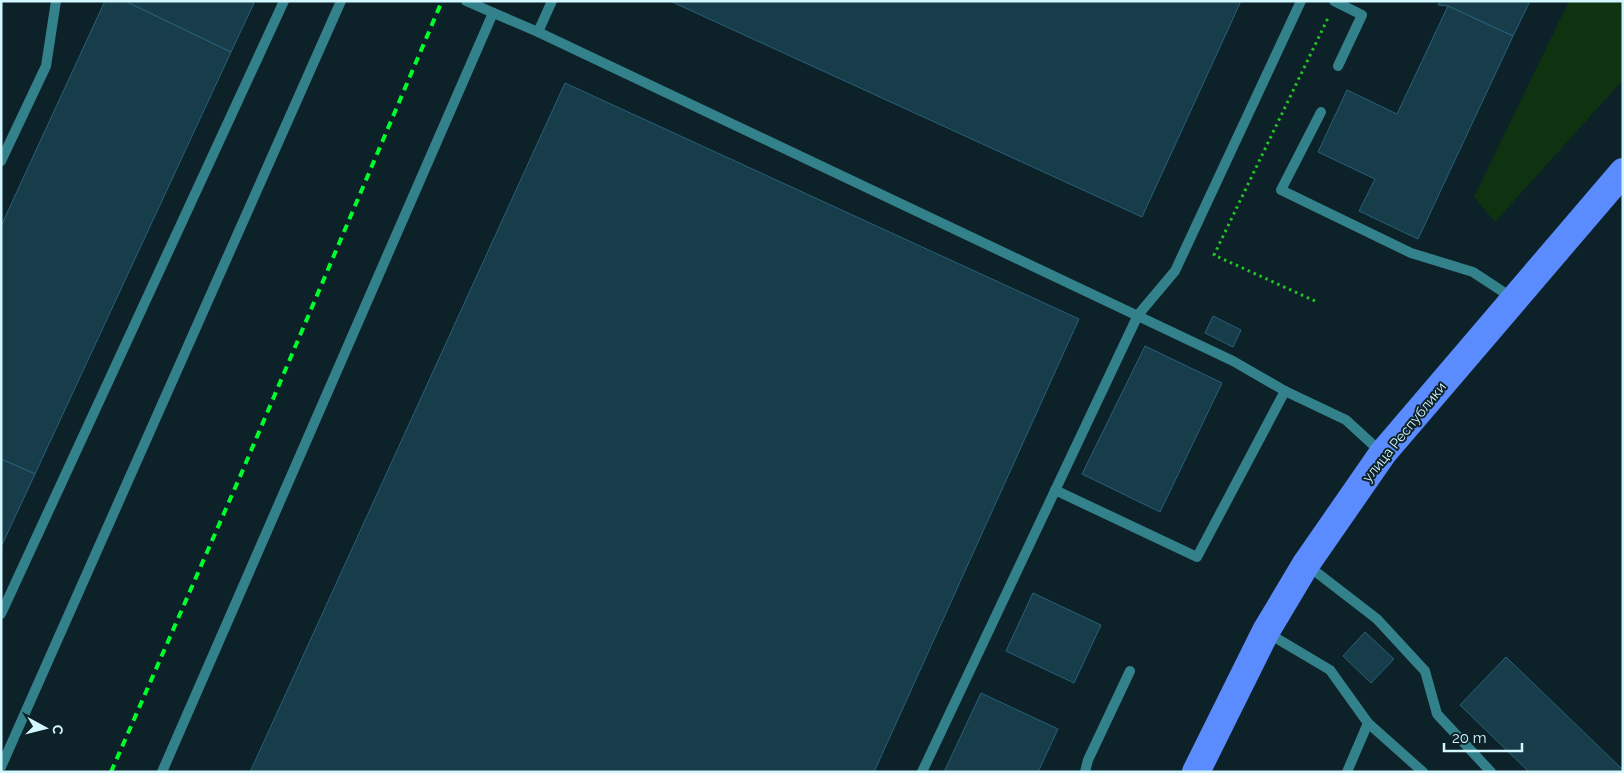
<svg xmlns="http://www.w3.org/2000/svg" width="1624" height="773" viewBox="0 0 1624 773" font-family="Raleway,sans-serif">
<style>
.green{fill:#0f3211}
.building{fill:#173c4a;stroke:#276279}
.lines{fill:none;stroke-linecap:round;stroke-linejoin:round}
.path{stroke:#23c426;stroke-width:3;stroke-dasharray:2.5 4;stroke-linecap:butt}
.lane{stroke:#33818b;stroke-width:10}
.primary{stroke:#5a8bff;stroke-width:28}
.rail{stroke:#00fe2d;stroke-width:4;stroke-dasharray:8 6;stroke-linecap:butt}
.labels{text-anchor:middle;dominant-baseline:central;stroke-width:4;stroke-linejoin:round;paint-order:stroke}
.street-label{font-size:14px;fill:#d3f7ff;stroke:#0d2128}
</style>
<rect width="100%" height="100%" fill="#0d2128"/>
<polygon class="green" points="1569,1 1623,1 1623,80 1495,222 1474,197"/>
<g class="building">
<polygon points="105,1 125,1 231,52 35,474 1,459 1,226"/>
<polygon points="125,1 250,1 254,3 231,52"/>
<polygon points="670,1 1241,1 1142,217"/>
<polygon points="1440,1 1530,1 1513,36 1448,6 1438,5"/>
<polygon points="1448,6 1513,36 1418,239 1359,211 1375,179 1318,152 1347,90 1397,114"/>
<polygon points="565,83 1079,319 874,772 250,772"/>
<polygon points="1213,316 1241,330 1233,347 1205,333"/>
<polygon points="1145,346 1222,383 1160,512 1082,474"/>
<polygon points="1,459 35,474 1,547"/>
<polygon points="1033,593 1101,625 1074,683 1006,651"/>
<polygon points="1365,632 1394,659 1371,683 1343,656"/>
<polygon points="1506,657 1623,770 1623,772 1529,772 1460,705"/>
<polygon points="981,693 1058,729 1038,772 944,772"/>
</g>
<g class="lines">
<polyline class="path" points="1315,301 1214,255 1328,18"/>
<g class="lane">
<polyline points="466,1 538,32 1233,361 1285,391 1346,420 1382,453"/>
<polyline points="1334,1 1362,15 1338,66"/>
<polyline points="538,32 552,1"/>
<polyline points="1321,112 1281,190 1411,253 1473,272 1514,299"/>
<polyline points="1,161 46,66 56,1"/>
<polyline points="1055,490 1197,557 1285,391"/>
<polyline points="1307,565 1377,619 1425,671 1437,714 1491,772"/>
<polyline points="1,614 284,1"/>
<polyline points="1266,632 1330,670 1368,723 1347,772"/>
<polyline points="1368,723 1423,772"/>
<polyline points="1,767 341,1"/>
<polyline points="162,772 493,13"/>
<polyline points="922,772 1138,315 1175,271 1301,1"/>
<polyline points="1085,772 1088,760 1130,671"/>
</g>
<polyline class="primary" points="1196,772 1266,631 1306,564 1383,453 1623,172"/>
<polyline class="rail" points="111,772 242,472 442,1"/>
</g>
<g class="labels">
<g class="street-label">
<text transform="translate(1404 432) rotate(-51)">улица Республики</text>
</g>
</g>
<rect width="1624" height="773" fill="none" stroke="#d3f7ff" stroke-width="5"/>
<g transform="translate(45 728) rotate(97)" stroke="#0d2128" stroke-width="4" paint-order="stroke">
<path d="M0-4L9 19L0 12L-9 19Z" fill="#d3f7ff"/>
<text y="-8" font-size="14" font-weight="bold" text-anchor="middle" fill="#d3f7ff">С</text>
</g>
<path d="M1444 743v8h78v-8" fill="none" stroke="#d3f7ff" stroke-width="2.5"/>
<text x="1452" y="743" font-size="15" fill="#d3f7ff" stroke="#0d2128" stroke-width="4" paint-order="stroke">20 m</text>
</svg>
